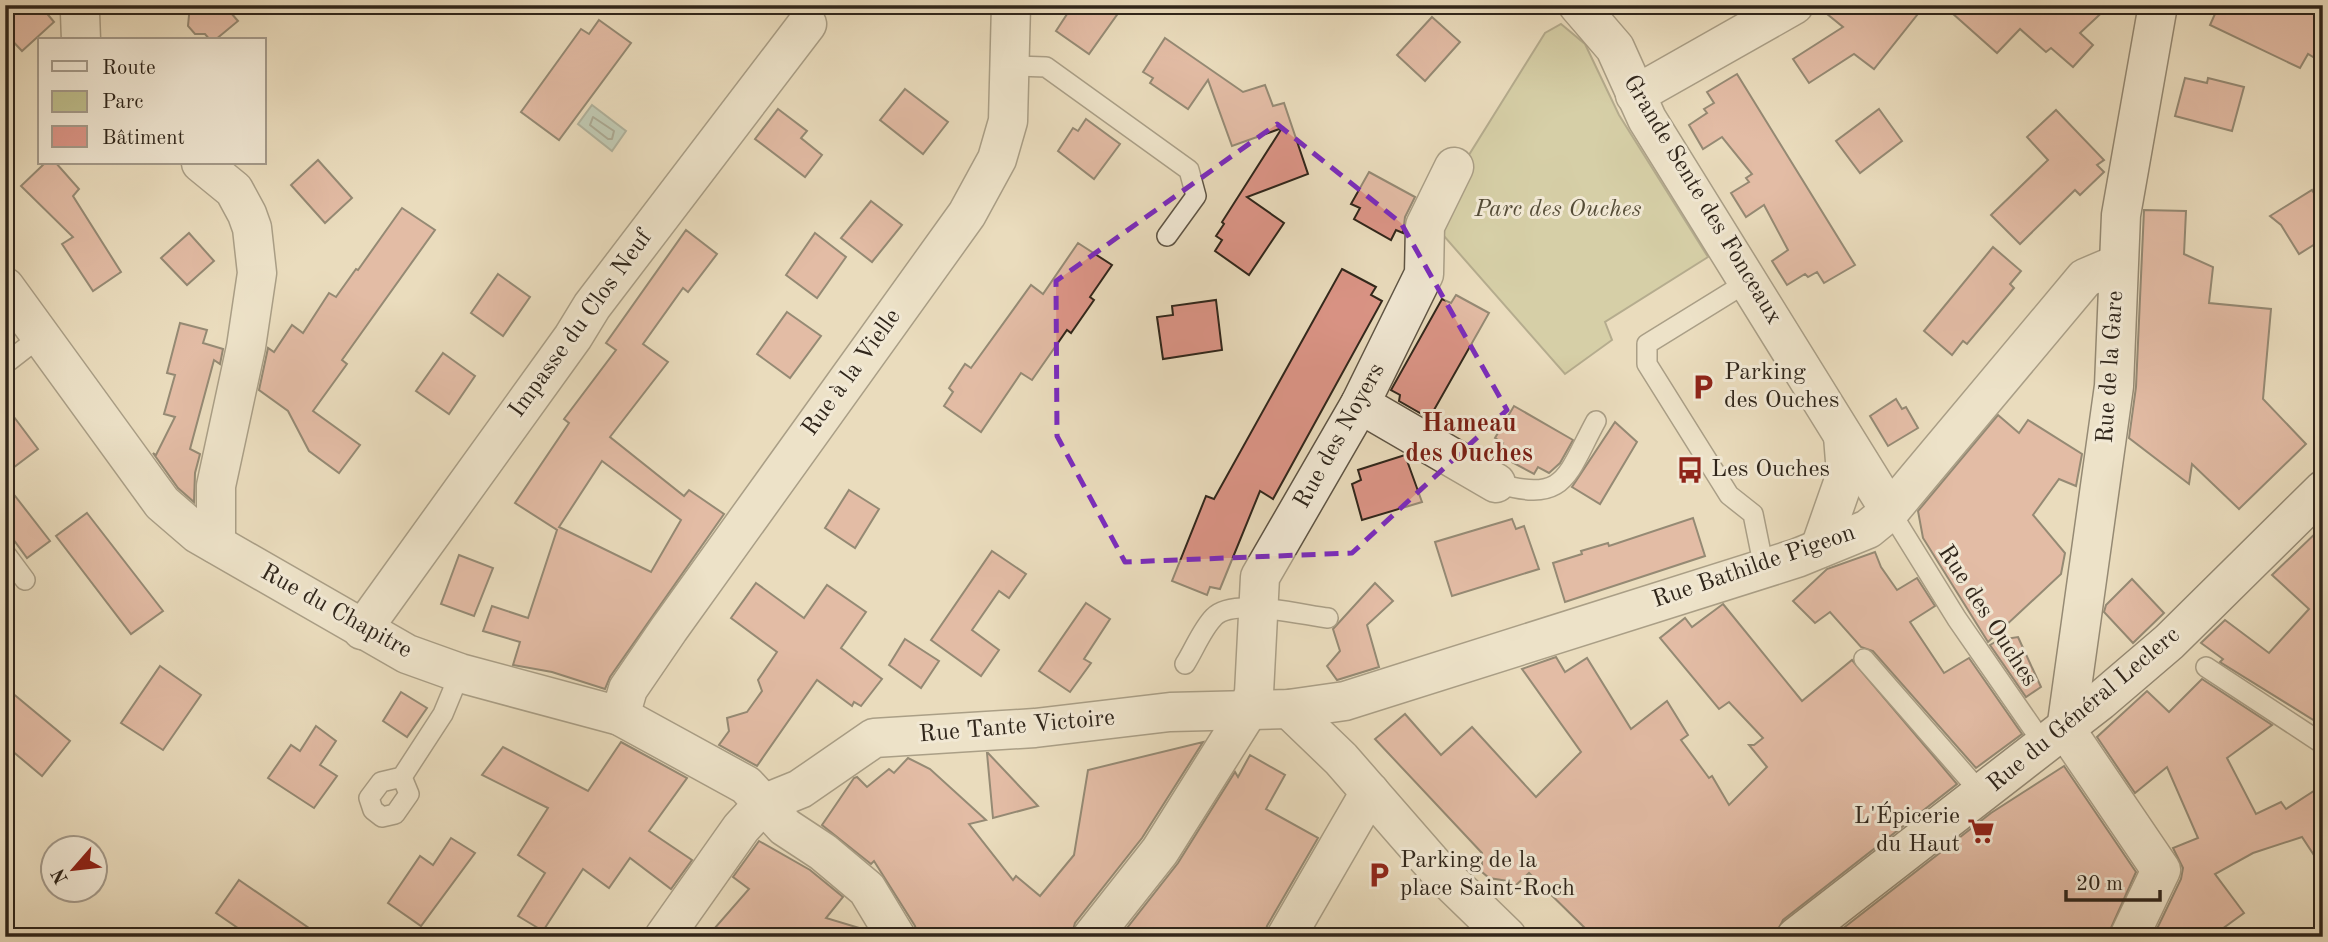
<svg xmlns="http://www.w3.org/2000/svg" width="2328" height="942" viewBox="0 0 2328 942" font-family="'Old Standard TT',serif">
<style>
.green{fill:#bebe8c;stroke:#777254;stroke-width:2}
.water{fill:#98bcb2;stroke:#6e8076;stroke-width:2}
.lines{fill:none;stroke-linecap:round;stroke-linejoin:round}
.shore{stroke:#647166;stroke-width:2}
.building{fill:#dc9587;stroke:#30261b;stroke-width:2;fill-rule:evenodd}
.lane-casing{stroke:#5e5444;stroke-width:22}
.street-casing{stroke:#5e5444;stroke-width:41}
.secondary-casing{stroke:#30261b;stroke-width:41}
.lane{stroke:#f1e8d4;stroke-width:19}
.street{stroke:#f1e8d4;stroke-width:38}
.secondary{stroke:#f1e8d4;stroke-width:38}
.marked{fill:none;stroke:#7b2cbf;stroke-width:5;stroke-dasharray:14 9;stroke-linejoin:round}
.labels{text-anchor:middle;dominant-baseline:central;stroke-width:6;stroke-linejoin:round;paint-order:stroke}
.street-label{font-size:24px;fill:#30261b;stroke:#f1e8d4}
.park-label{font-size:24px;font-style:italic;fill:#544c37;stroke:#f1e8d4}
.poi-label{font-size:24px;fill:#30261b;stroke:#f1e8d4;text-anchor:start}
.neighbourhood-label{font-size:26px;font-weight:bold;fill:#7a1f14;stroke:#f1e8d4}
</style>
<rect width="100%" height="100%" fill="#eadcbd"/>
<filter id="stains"><feTurbulence type="fractalNoise" baseFrequency=".00286" numOctaves="4"/><feColorMatrix values="0 0 0 0 .2 0 0 0 0 .09 0 0 0 0 .02 0 0 0 .5 -.17"/></filter>
<radialGradient id="worn" r=".72"><stop offset=".6" stop-color="#630" stop-opacity="0"/><stop offset="1" stop-color="#630" stop-opacity=".3"/></radialGradient>
<polygon class="green" points="1561,24 1585,44 1619,115 1708,257 1605,322 1612,340 1565,374 1429,219 1545,33"/>
<polygon class="water" points="592,105 626,131 612,151 578,124"/>
<g class="lines">
<polygon class="shore" points="593,117 614,131 612,139 608,139 590,125"/>
</g>
<g class="building">
<polygon points="5,5 40,5 54,22 22,51 5,33"/>
<polygon points="190,5 224,5 238,21 215,40 210,40 205,34 195,34 188,26"/>
<polygon points="1073,5 1124,5 1089,54 1056,31"/>
<polygon points="1816,5 1925,5 1874,69 1854,54 1809,83 1793,59 1843,27"/>
<polygon points="1943,5 2110,5 2080,33 2093,45 2073,67 2051,48 2046,52 2020,29 1997,53"/>
<polygon points="2219,5 2323,5 2323,63 2308,54 2300,68 2210,25"/>
<polygon points="1432,17 1460,42 1425,81 1397,55"/>
<polygon points="599,20 631,43 559,140 521,112 581,29 589,34"/>
<polygon points="1165,38 1243,92 1265,85 1273,106 1284,103 1308,174 1247,197 1284,223 1249,275 1215,251 1222,240 1216,236 1224,224 1222,222 1282,128 1232,146 1208,80 1188,109 1150,83 1153,78 1143,72"/>
<polygon points="1737,74 1855,265 1824,283 1817,272 1808,277 1805,274 1787,285 1772,261 1788,250 1764,205 1746,217 1731,193 1749,182 1746,178 1752,174 1722,137 1703,149 1689,125 1707,113 1704,109 1714,103 1707,92"/>
<polygon points="2185,78 2207,83 2208,78 2244,87 2232,131 2175,116"/>
<polygon points="905,89 948,122 923,154 880,120"/>
<polygon points="778,109 807,131 801,138 822,155 805,177 755,139"/>
<polygon points="1879,109 1902,141 1860,173 1836,141"/>
<polygon points="2056,110 2104,160 2097,165 2104,172 2080,195 2075,190 2020,244 1991,215 2048,160 2027,137"/>
<polygon points="1086,119 1120,144 1094,179 1058,151 1073,128 1078,131"/>
<polygon points="318,160 352,198 325,223 291,185"/>
<polygon points="45,163 56,163 79,189 73,196 121,272 93,291 62,244 73,237 21,186"/>
<polygon points="1369,172 1415,197 1405,217 1403,233 1396,230 1391,240 1354,219 1360,208 1351,204"/>
<polygon points="2312,190 2323,208 2323,239 2299,254 2281,225 2270,216"/>
<polygon points="871,201 902,225 872,262 841,238"/>
<polygon points="402,208 435,230 342,360 347,364 313,411 360,445 339,473 309,451 288,411 259,390 268,348 274,352 292,325 303,333 329,293 336,297 356,269 358,270"/>
<polygon points="2144,210 2186,211 2184,254 2213,267 2209,303 2271,309 2263,399 2306,444 2239,509 2192,464 2189,484 2129,438 2136,387"/>
<path d="M 686,230 L 717,254 L 688,292 L 683,288 L 643,344 L 668,362 L 610,437 L 684,496 L 689,490 L 724,514 L 610,677 L 605,689 L 552,672 L 513,665 L 520,642 L 483,631 L 492,606 L 528,618 L 557,530 L 515,503 L 569,423 L 564,419 L 616,350 L 606,343 ZM 602,461 L 681,520 L 651,572 L 559,527 Z"/>
<polygon points="189,233 214,261 187,285 161,258"/>
<polygon points="815,233 846,257 817,298 786,275"/>
<polygon points="1078,243 1112,265 1090,297 1094,300 1071,333 1067,330 1032,380 1021,373 981,432 944,406 953,392 949,388 965,364 971,368 1031,285 1043,294"/>
<polygon points="1993,247 2021,271 2010,284 2014,288 1967,344 1963,341 1952,355 1924,331"/>
<polygon points="1342,269 1376,287 1371,295 1382,301 1273,499 1260,491 1220,589 1210,587 1207,595 1172,581 1206,496 1214,499"/>
<polygon points="498,274 530,297 503,336 471,313"/>
<polygon points="1456,295 1489,313 1430,417 1427,417 1399,401 1400,395 1391,390 1442,299 1451,303"/>
<polygon points="1216,300 1222,350 1163,359 1157,317 1173,315 1172,306"/>
<polygon points="787,312 821,336 790,378 757,354"/>
<polygon points="180,323 207,330 203,343 223,349 220,364 214,360 190,449 200,454 195,473 194,502 178,488 153,453 156,455 175,417 164,414 175,375 167,373"/>
<polygon points="443,353 475,376 449,414 416,391"/>
<polygon points="1896,399 1902,409 1906,407 1918,428 1888,446 1870,416"/>
<polygon points="5,405 38,449 5,474"/>
<polygon points="1514,406 1573,440 1560,463 1549,473 1538,467 1534,474 1497,454 1503,443 1495,438"/>
<polygon points="1998,415 2019,433 2028,420 2082,454 2076,486 2059,479 2033,515 2065,553 2061,574 1988,642 1923,538 1918,511"/>
<polygon points="1615,422 1637,442 1600,504 1572,487"/>
<polygon points="1405,455 1422,502 1362,520 1352,484 1361,480 1358,470"/>
<polygon points="5,483 50,541 27,558 5,528"/>
<polygon points="849,490 879,509 855,548 825,528"/>
<polygon points="87,513 163,611 131,634 56,536"/>
<polygon points="1693,518 1705,556 1565,602 1553,563 1582,554 1581,551 1608,543 1609,546"/>
<polygon points="1512,519 1516,529 1524,526 1539,569 1452,596 1435,542"/>
<polygon points="2323,526 2323,726 2220,662 2223,659 2201,643 2225,620 2269,653 2309,609 2272,575"/>
<polygon points="992,551 1026,574 1009,598 999,591 972,630 999,650 981,676 931,640"/>
<polygon points="1875,552 1881,567 1897,590 1917,578 1935,606 1910,622 1944,673 1969,658 2022,734 1976,768 1873,651 1861,647 1830,612 1815,623 1793,601 1827,569"/>
<polygon points="459,555 493,568 474,616 441,604"/>
<polygon points="2132,579 2164,613 2133,643 2104,612 2106,605"/>
<polygon points="756,583 804,618 827,585 866,612 841,648 882,679 861,706 854,702 852,706 817,680 757,766 719,745 729,731 727,718 747,712 762,691 758,680 777,652 731,618"/>
<polygon points="1375,583 1393,601 1367,625 1379,667 1337,680 1327,666 1340,651 1333,629"/>
<polygon points="1086,603 1110,619 1084,659 1091,663 1070,692 1039,671"/>
<polygon points="1723,604 1802,701 1852,660 1957,784 1783,920 1775,937 1594,937 1529,873 1515,886 1508,881 1489,878 1482,872 1482,853 1375,739 1405,714 1441,755 1472,727 1536,797 1581,752 1522,669 1556,657 1565,672 1587,658 1631,729 1667,701 1688,735 1681,740 1709,778 1712,776 1729,805 1767,767 1749,745 1754,745 1763,738 1729,702 1719,709 1660,638 1685,618 1692,627"/>
<polygon points="2018,637 2041,687 2026,697 1990,645 1999,640"/>
<polygon points="905,639 939,661 921,688 889,665"/>
<polygon points="160,666 201,695 163,750 121,723"/>
<polygon points="2202,679 2272,725 2227,758 2256,814 2281,802 2286,809 2323,785 2323,869 2302,837 2253,853 2215,874 2244,913 2211,937 2153,937 2181,879 2183,868 2173,848 2198,838 2167,767 2135,793 2097,737 2147,691 2169,712"/>
<polygon points="5,687 70,741 42,776 5,745"/>
<polygon points="401,692 427,708 407,737 383,721"/>
<polygon points="316,726 336,741 320,765 337,776 314,808 268,778 291,745 300,751"/>
<polygon points="621,742 687,778 649,831 692,860 671,889 630,858 609,888 583,869 543,931 518,916 545,873 518,855 548,808 482,775 503,747 588,791"/>
<polygon points="1203,742 1142,838 1075,923 1071,937 918,937 915,926 874,861 871,864 822,825 854,778 857,777 867,787 889,769 894,773 908,758 930,769 986,820 969,824 1013,880 1016,876 1040,896 1074,855 1088,770"/>
<polygon points="987,753 988,753 1038,806 993,818"/>
<polygon points="1250,755 1285,775 1266,809 1318,838 1267,926 1264,937 1120,937 1178,863 1235,772 1238,777"/>
<polygon points="2064,766 2136,872 2107,937 1832,937 1991,813"/>
<polygon points="451,838 475,853 421,926 388,903 420,856 433,865"/>
<polygon points="759,841 810,870 843,897 826,918 866,930 866,937 707,937 749,889 733,877"/>
<polygon points="239,880 322,937 251,937 216,913"/>
</g>
<g class="lines">
<defs>
<g id="lane">
<polyline points="1012,66 1046,67 1189,170 1196,196 1167,236"/>
<polyline points="1749,281 1647,344 1647,364 1729,495 1753,514 1764,568"/>
<polyline points="5,364 41,336"/>
<path d="M 1496,483 C 1566,504 1566,476 1596,421"/>
<polyline points="1890,511 1957,619 2045,746"/>
<polyline points="5,553 25,580"/>
<polyline points="1864,659 1982,794"/>
<path d="M 1185,664 C 1194,650 1202,629 1214,617 C 1233,597 1302,615 1328,618"/>
<polyline points="2206,667 2323,744"/>
<polyline points="402,777 409,794 395,814 382,817 373,810 369,798 381,782 402,777 443,714 460,673"/>
</g>
<g id="street">
<polyline points="1578,5 1615,48 1647,119 1890,511"/>
<polyline points="80,13 81,40"/>
<polyline points="1635,95 1794,5"/>
<polyline points="201,163 234,190 247,214 252,228 257,273 246,347 216,486 216,544"/>
<polyline points="5,287 162,503 198,534 407,654 460,673 620,716 746,785 785,827 823,852 867,889 896,937"/>
<polyline points="1360,404 1496,483"/>
<polyline points="1820,548 1846,474 1843,436"/>
<polyline points="362,630 573,337 592,306 807,24"/>
<polyline points="1289,709 1341,759 1437,869 1507,937"/>
<polyline points="620,716 628,689 669,629 967,214 997,159 1008,121 1011,5"/>
<polyline points="2066,730 2161,870 2129,937"/>
<polyline points="664,937 741,828 763,804 800,789 874,738 1035,728 1170,712 1289,709 1345,701 1797,558 1868,529 1890,511 2085,278 2118,264"/>
<polyline points="1092,937 1160,851 1248,711 1254,693 1260,577 1360,404 1424,274 1425,226 1454,167"/>
<polyline points="1286,937 1370,792"/>
</g>
<g id="secondary">
<polyline points="2066,730 2114,386 2121,215 2158,5"/>
<polyline points="1796,937 2100,701 2169,642 2323,490"/>
</g>
</defs>
<use href="#lane" class="lane-casing"/>
<use href="#street" class="street-casing"/>
<use href="#secondary" class="secondary-casing"/>
<use href="#lane" class="lane"/>
<use href="#street" class="street"/>
<use href="#secondary" class="secondary"/>
</g>
<path d="M0 0H2328V942H0ZM 1277,124 L 1401,223 L 1507,410 L 1352,553 L 1125,562 L 1057,436 L 1056,281 Z" fill="#eadcbd" fill-opacity=".55" fill-rule="evenodd"/>
<path class="marked" d="M 1277,124 L 1401,223 L 1507,410 L 1352,553 L 1125,562 L 1057,436 L 1056,281 Z"/>
<defs>
<symbol id="parking-bare" viewBox="-9 -9 18 18"><path d="M-3.5-5.5H1a3.5 3.5 0 0 1 0 7H-1V5.5H-3.5ZM-1-3.4V-.6H.8a1.4 1.4 0 0 0 0-2.8Z" fill="#8f2418" stroke="#f1e8d4" stroke-width="2.5" paint-order="stroke"/></symbol>
<symbol id="bus-bare" viewBox="-9 -9 18 18"><path d="M-5-6H5V4H4V6H2V4H-2V6H-4V4H-5ZM-3.5-4V0h7V-4ZM-3.5 1.2v1.5H-2V1.2ZM2 1.2v1.5H3.5V1.2Z" fill="#8f2418" stroke="#f1e8d4" stroke-width="2.5" paint-order="stroke"/></symbol>
<symbol id="supermarket-bare" viewBox="-9 -9 18 18"><path d="M-6-5.5h2.5l.6 2H6L4.5 2H-2.5L-4.4-4H-6ZM-1.5 3.2a1.3 1.3 0 1 0 .1 0ZM3 3.2a1.3 1.3 0 1 0 .1 0Z" fill="#8f2418" stroke="#f1e8d4" stroke-width="2.5" paint-order="stroke"/></symbol>
</defs>
<g fill-rule="evenodd">
<use href="#parking-bare" x="1684" y="368" width="38" height="38"/>
<use href="#bus-bare" x="1671" y="451" width="38" height="38"/>
<use href="#supermarket-bare" x="1962" y="812" width="38" height="38"/>
<use href="#parking-bare" x="1360" y="856" width="38" height="38"/>
</g>
<g class="labels">
<g class="street-label">
<text transform="translate(1702 200) rotate(59)">Grande Sente des Fonceaux</text>
<text transform="translate(581 324) rotate(-54)">Impasse du Clos Neuf</text>
<text transform="translate(2111 367) rotate(-86)">Rue de la Gare</text>
<text transform="translate(852 373) rotate(-54)">Rue à la Vielle</text>
<text transform="translate(1340 436) rotate(-61)">Rue des Noyers</text>
<text transform="translate(1754 567) rotate(-19)">Rue Bathilde Pigeon</text>
<text transform="translate(336 612) rotate(29)">Rue du Chapitre</text>
<text transform="translate(1987 616) rotate(57)">Rue des Ouches</text>
<text transform="translate(2084 710) rotate(-40)">Rue du Général Leclerc</text>
<text transform="translate(1017 727) rotate(-5)">Rue Tante Victoire</text>
</g>
<g class="park-label">
<text x="1558" y="210">Parc des Ouches</text>
</g>
<g class="poi-label">
<text x="1724" y="373">Parking<tspan x="1724" dy="28">des Ouches</tspan></text>
<text x="1711" y="470">Les Ouches</text>
<text x="1960" y="817" text-anchor="end">L'Épicerie<tspan x="1960" dy="28">du Haut</tspan></text>
<text x="1400" y="861">Parking de la<tspan x="1400" dy="28">place Saint-Roch</tspan></text>
</g>
<g class="neighbourhood-label">
<text x="1469" y="424">Hameau<tspan x="1469" dy="30">des Ouches</tspan></text>
</g>
</g>
<rect width="2328" height="942" fill="none" stroke="#eadcbd" stroke-width="28"/>
<rect x="7" y="7" width="2314" height="928" fill="none" stroke="#30261b" stroke-width="3.5"/>
<rect x="14" y="14" width="2300" height="914" fill="none" stroke="#30261b" stroke-width="2"/>
<rect x="38" y="38" width="228" height="126" fill="#f1e8d4" stroke="#a49a8a" stroke-width="2"/>
<rect x="52" y="61" width="35" height="10" fill="#f1e8d4" stroke="#a49a8a" stroke-width="2"/>
<text x="102" y="74" font-size="21" fill="#30261b">Route</text>
<rect x="52" y="91" width="35" height="21" fill="#bebe8c" stroke="#a49a8a" stroke-width="2"/>
<text x="102" y="108" font-size="21" fill="#30261b">Parc</text>
<rect x="52" y="126" width="35" height="21" fill="#dc9587" stroke="#a49a8a" stroke-width="2"/>
<text x="102" y="144" font-size="21" fill="#30261b">Bâtiment</text>
<g transform="translate(74 869) rotate(242)"><circle r="33" fill="#f1e8d4" stroke="#a49a8a" stroke-width="2"/>
<path d="M0-5L12 26L0 18L-12 26Z" fill="#8f2418"/>
<text y="-10" font-size="19" font-weight="bold" text-anchor="middle" fill="#30261b">N</text>
</g>
<path d="M2066 890v10h94v-10" fill="none" stroke="#30261b" stroke-width="3.5"/>
<text x="2076" y="890" font-size="21" fill="#30261b" stroke="#f1e8d4" stroke-width="5" paint-order="stroke">20 m</text>
<rect width="100%" height="100%" filter="url(#stains)"/>
<rect width="100%" height="100%" fill="url(#worn)"/>
</svg>
